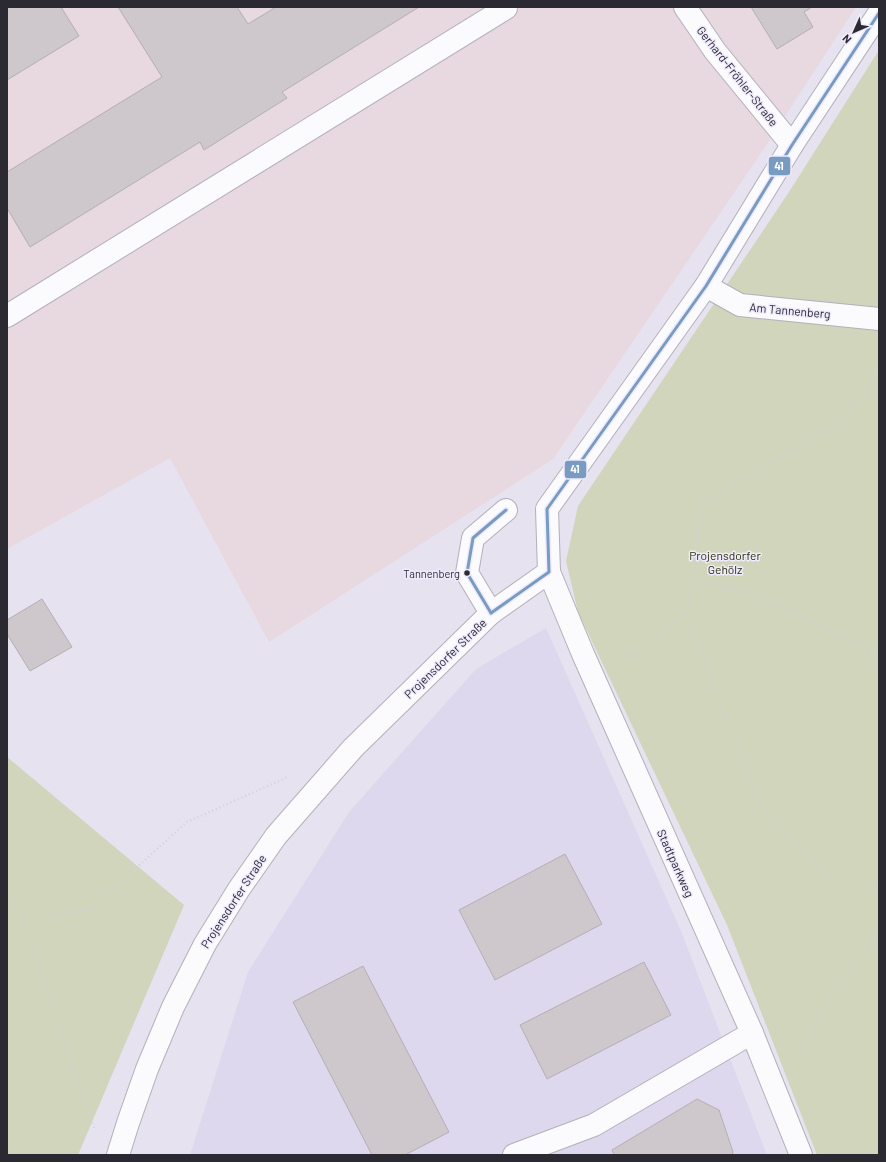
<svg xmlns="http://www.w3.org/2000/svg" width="886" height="1162" viewBox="0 0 886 1162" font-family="Barlow,sans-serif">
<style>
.built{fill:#ded8ee}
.industrial{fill:#e8d8e0}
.green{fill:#d1d5bb}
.building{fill:#cec7cc;stroke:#b5aeb4}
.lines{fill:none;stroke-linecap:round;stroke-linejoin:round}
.minor-casing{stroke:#b3b0ba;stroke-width:24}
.path{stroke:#d3d3d6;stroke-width:2.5;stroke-dasharray:1 3;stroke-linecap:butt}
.minor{stroke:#fbfbfd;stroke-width:22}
.bus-1-casing{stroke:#efebfd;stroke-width:6}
.bus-1{stroke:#789bc1;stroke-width:3}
.bus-dot{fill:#2b2931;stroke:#efebfd;stroke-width:1.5}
.labels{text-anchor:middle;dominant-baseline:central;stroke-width:3;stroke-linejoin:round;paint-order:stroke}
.bus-label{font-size:11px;fill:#2b2931;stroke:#efebfd;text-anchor:end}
.street-label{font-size:12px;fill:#2b2931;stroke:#efebfd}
.park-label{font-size:12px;fill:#2a2f08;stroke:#efebfd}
.line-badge{stroke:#efebfd;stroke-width:1.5}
.badge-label{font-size:11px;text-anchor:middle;font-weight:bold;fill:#fff}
</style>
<rect width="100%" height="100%" fill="#e6e2ef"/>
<polygon class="built" points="546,628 681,931 767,1155 190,1155 248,972 349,812 476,669"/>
<polygon class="industrial" points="7,7 856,7 763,150 553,459 269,642 170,458 7,549"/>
<g class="green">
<polygon points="879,50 879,1155 817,1155 727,925 578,612 566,561 578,506 789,192"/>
<polygon points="7,757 184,905 78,1155 7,1155"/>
</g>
<g class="building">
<polygon points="7,7 61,7 79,36 7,80"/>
<polygon points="118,7 237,7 248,24 276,7 419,7 282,92 287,98 204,150 200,142 30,247 7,208 7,172 162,77"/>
<polygon points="751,7 812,7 804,12 813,27 777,49"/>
<polygon points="42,599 72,647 30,671 7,634 7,620"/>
<polygon points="565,854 602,924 495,980 459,910"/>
<polygon points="644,962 671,1015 547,1079 520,1025"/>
<polygon points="363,966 449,1132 405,1155 372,1155 293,1002"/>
<polygon points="697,1099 719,1110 733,1152 732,1155 614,1155 612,1150"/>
</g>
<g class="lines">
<defs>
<g id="minor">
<polyline points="685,7 715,51 792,145"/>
<polyline points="706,286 740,305 879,319"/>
<polyline points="7,316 506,8 506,7"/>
<polyline points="491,613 467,573 473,538 506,510"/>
<polyline points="118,1155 128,1123 147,1069 173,1007 205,944 239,889 276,836 353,748 491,613 549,572"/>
<polyline points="514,1155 594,1125 752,1033"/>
<polyline points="801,1155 752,1033 583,654 549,572 547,509 706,286 792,145 879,13"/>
</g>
</defs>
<use href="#minor" class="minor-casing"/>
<g class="path">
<polyline points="879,369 835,425 703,503 686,613 758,803 835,883 879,883"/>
<polyline points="691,580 744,592 811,620 879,657"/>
<polyline points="617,657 628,658 686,613"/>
<polyline points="7,891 25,921 95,1130"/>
<polyline points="25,921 92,908 187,822 288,777"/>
<polyline points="794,1062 853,961 879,935"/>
</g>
<use href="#minor" class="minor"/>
<defs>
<g id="bus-1">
<polyline points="491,613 549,572 547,509 706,286 792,145 879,13"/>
<polyline points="491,613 467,573 473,538 506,510"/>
</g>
</defs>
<use href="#bus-1" class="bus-1-casing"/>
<use href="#bus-1" class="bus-1"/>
</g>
<circle class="bus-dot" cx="467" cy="573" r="3.5"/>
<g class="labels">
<g class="bus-label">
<text x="460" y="573">Tannenberg</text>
</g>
<g class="street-label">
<text transform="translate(738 76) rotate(52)">Gerhard-Fröhler-Straße</text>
<text transform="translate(790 310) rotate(5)">Am Tannenberg</text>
<text transform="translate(445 658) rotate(-44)">Projensdorfer Straße</text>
<text transform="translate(676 863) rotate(66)">Stadtparkweg</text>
<text transform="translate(233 901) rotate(-57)">Projensdorfer Straße</text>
</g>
<g class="park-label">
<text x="725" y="555">Projensdorfer<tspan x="725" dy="14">Gehölz</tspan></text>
</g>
</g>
<g class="line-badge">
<rect x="768" y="156" width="23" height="20" rx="4" fill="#789bc1"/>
<rect x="564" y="460" width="23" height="19" rx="4" fill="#789bc1"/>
</g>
<g class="badge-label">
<text x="779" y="170">41</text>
<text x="575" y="473">41</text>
</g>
<rect width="886" height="1162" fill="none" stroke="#2b2931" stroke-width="16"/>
<g transform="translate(854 32) rotate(225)" stroke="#efebfd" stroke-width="3" paint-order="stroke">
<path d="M0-3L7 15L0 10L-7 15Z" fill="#2b2931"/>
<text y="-6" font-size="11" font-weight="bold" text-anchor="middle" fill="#2b2931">N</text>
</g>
</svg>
